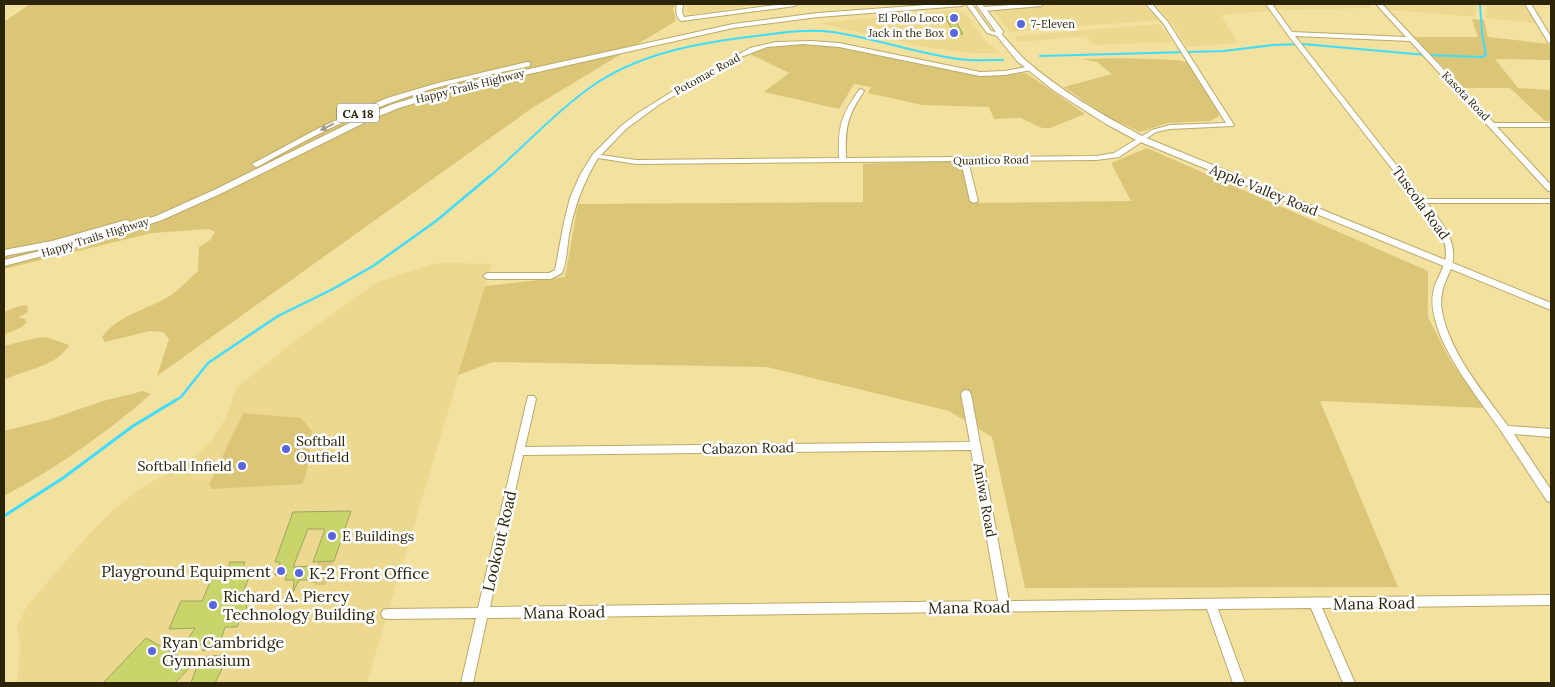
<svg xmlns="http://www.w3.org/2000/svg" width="1555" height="687" viewBox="0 0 1555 687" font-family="Lora,serif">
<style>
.built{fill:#ecd88e}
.green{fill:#dbc678}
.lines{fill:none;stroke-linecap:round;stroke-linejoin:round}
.stream-far2{stroke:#3fddfd;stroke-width:2}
.stream-far1{stroke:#3fddfd;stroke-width:2.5}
.stream{stroke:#3fddfd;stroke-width:3}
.building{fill:#c9d56a;stroke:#9ca465}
.minor-casing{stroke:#bba96a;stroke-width:2}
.major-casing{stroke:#bba96a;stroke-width:2}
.minor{fill:#fff;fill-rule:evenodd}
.major{fill:#fff;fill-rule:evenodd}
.oneway{fill:#a09c90}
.poi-dot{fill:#5966dd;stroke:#fff;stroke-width:2}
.labels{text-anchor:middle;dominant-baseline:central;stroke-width:5;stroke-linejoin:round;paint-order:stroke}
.far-poi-label{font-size:11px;fill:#2b2409;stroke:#fff;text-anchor:end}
.far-street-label{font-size:11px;fill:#2b2409;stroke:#fff}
.shield{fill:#fff;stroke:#6b6653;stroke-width:1}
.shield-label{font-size:12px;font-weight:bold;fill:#2b2409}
.street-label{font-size:14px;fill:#2b2409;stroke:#fff}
.poi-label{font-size:14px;fill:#2b2409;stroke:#fff;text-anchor:start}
.near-street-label{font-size:16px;fill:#2b2409;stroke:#fff}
.near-poi-label{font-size:16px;fill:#2b2409;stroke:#fff;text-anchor:start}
</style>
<rect width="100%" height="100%" fill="#f3e19f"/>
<g class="built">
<polygon points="687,4 761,4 693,14 687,12"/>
<polygon points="1069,4 1143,4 1158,20 1010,32 994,12 997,9"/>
<polygon points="1155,4 1264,4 1270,11 1221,15 1238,43 1187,47 1171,22"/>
<polygon points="1273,4 1370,4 1371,5 1370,8 1277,10"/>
<polygon points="1384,4 1476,4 1475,17 1390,10"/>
<polygon points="1486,4 1523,4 1536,23 1486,18"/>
<polygon points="958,10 966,14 985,40 998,53 971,53 931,48 818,23"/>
<polygon points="1157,24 1160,25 1173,42 1094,45 1086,36 1019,42 1015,39 1016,36"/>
<polygon points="447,263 492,264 367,683 17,683 20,647 17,626 27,606 90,533 112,511 137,491 196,455 213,438 225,419 237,387 295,341 377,282 433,264"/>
</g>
<g class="green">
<path d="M 24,4 L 676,4 L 673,9 L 676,21 L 532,108 L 157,376 L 169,339 L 163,332 L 150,331 L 105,342 L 102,337 C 117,315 150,309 171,295 C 181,288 189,279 198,271 L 199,247 L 210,240 L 215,232 L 209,229 L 152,233 L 4,269 L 4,22 L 29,5 Z"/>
<polygon points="1472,19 1484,20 1488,37 1549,44 1551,48 1551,60 1495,59 1518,88 1551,90 1551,121 1545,121 1510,88 1464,88 1414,37 1478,37"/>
<polygon points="797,44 834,46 963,73 997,75 1026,73 1085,114 1050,128 1042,128 1021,118 994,119 989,107 922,105 868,93 871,87 854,84 839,109 764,92 789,73 750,54 771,47"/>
<polygon points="1121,58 1177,60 1191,63 1219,111 1218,117 1210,121 1168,123 1140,132 1110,118 1064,87 1112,74 1097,62 1081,59"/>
<polygon points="1147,148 1428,271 1428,317 1450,360 1484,408 1320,401 1398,587 1025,588 992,437 949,411 767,367 493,362 458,375 485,286 565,277 578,204 863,202 863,164 964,160 975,203 1131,201 1111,163"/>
<polygon points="27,305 28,312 18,318 24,318 27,322 22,327 4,335 4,312 19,306"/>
<path d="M 46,337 L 69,345 C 58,366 24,370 4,380 L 4,346 L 36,338 Z"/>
<path d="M 143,391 L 151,394 C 105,434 58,467 4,496 L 4,431 L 48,420 L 103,401 Z"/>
<polygon points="243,413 301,418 312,431 306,475 302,484 212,489 209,485"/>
<polygon points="334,561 326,585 314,585 315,583 311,583 318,562"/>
</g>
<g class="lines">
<g class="stream-far2">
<polyline points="1040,56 1224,51 1273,45 1303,44 1426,55 1482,57 1486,55 1482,34 1480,4"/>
<path d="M 489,177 C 523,148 552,115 588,89 C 638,52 703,42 764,35 C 786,32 809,29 832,32 C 874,38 915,53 958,59 C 972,61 988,60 1003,60"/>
</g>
<polyline class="stream-far1" points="174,401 181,397 208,363 278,316 331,290 373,266 436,221 491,175"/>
<polyline class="stream" points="4,516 63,478 133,426 176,400"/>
</g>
<g class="building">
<polygon points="953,16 963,34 955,34 945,17"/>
<polygon points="351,511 334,561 313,562 325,529 308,529 293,567 313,566 308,580 299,580 293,592 294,580 285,580 287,575 275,575 280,562 275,562 293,512"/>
<polygon points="230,562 245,562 242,570 252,570 240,600 246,600 247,610 243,612 237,627 225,627 220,643 203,651 204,645 185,644 195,628 169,629 181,601 202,601 215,571 227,571"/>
<polygon points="146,638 193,664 175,683 103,683"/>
<polygon points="225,655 221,667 223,667 215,683 191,683 200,657"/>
</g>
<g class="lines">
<defs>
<g id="minor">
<path d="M 677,4 L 683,4 L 682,12 L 684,17 L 784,4 L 798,4 L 795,6 L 682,21 C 675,18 676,10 677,4 Z"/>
<polygon points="1024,4 1044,4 1041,6 983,11 980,9 983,7"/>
<path d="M 1146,4 L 1152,4 L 1168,22 L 1234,125 L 1233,126 L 1170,129 L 1156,132 L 1119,157 L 1096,160 L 968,161 L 978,201 L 974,203 L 970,201 L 961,161 L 636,164 L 598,158 C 583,183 574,207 569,235 C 567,247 567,261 562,273 L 551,279 L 487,279 L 483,276 L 487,273 L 549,273 L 555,270 L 564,222 L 570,198 L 580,175 L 593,154 L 621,126 L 638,113 L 673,91 L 750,48 L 776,42 L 812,41 L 839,43 L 980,72 L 1005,71 L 1031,66 L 1034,68 L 1031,70 L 1005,75 L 980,76 L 839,47 L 803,44 L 767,47 L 741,57 L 660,104 L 626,129 L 601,155 L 636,160 L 839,158 C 838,126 841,116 859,90 L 861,89 L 864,91 C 847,117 845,127 846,158 L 1096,156 L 1114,153 L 1152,130 L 1170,125 L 1226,123 L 1163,23 Z"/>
<path d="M 1266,4 L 1272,4 L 1292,32 L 1406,37 L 1376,4 L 1382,4 L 1494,123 L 1551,123 L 1551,127 L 1497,127 L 1551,185 L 1551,191 L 1548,191 L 1410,41 L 1295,36 L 1423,199 L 1551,199 L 1551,203 L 1427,203 C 1442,223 1461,244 1450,271 C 1444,284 1439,296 1442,311 C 1449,352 1484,393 1508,426 L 1551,429 L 1551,437 L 1514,434 L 1551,490 L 1551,502 L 1547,501 C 1531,477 1515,452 1499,428 C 1478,398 1443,354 1435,319 C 1432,308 1431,297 1435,285 C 1439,275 1446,265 1446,253 C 1446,244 1442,236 1438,228 L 1288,35 Z"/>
<polygon points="1525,4 1531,4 1551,37 1551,44 1548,42"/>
<path d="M 966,390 L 969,391 L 971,394 L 1009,601 L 1551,595 L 1551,605 L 1322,608 L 1355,683 L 1343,683 L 1311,608 L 1218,609 L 1245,683 L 1233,683 L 1207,609 L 487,618 L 473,683 L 461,683 L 476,618 L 387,619 L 383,618 L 381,614 L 383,610 L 387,609 L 478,608 L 528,396 L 534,396 L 536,399 L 525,447 L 970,442 L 961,394 L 963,391 ZM 971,450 L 998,601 L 490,607 L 523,455 Z"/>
</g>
<g id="major">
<polygon points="940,4 965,4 962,6 818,17 733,28 458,90 399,108 372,119 220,194 162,220 96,242 4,266 4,260 91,238 125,226 52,247 4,256 4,250 52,241 126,220 129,221 129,225 156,216 214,190 366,115 393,104 453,86 733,24 818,13"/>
<path d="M 966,4 L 972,4 L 991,31 L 996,32 L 976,4 L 982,4 L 1003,31 L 1002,35 C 1009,42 1016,51 1023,58 C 1059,90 1102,115 1144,137 L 1551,303 L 1551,310 L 1138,141 L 1106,124 L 1053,90 L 1017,61 L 997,36 L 987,33 Z"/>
<path d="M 527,62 L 530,62 L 530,66 C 489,75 447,83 407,97 C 355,114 307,139 259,166 L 256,167 L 252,164 L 319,128 L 387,98 L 438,83 Z"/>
</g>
</defs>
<use href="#minor" class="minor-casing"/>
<use href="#major" class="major-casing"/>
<use href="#minor" class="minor"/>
<use href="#major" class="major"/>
</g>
<defs><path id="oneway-solid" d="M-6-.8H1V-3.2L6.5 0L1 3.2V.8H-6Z" transform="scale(1.25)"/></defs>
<use class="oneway" href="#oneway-solid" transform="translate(327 127) rotate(154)"/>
<g class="poi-dot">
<circle cx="954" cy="18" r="5"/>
<circle cx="1021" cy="24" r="5"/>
<circle cx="954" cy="33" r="5"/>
<circle cx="286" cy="449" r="5"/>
<circle cx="242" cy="466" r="5"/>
<circle cx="332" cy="536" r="5"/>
<circle cx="281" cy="571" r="5"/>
<circle cx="299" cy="573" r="5"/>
<circle cx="213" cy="605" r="5"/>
<circle cx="152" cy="651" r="5"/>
</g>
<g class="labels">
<g class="far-poi-label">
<text x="944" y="18">El Pollo Loco</text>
<text x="1031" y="24" text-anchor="start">7-Eleven</text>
<text x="944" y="33">Jack in the Box</text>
</g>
<g class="far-street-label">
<text transform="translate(707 74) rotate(-29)">Potomac Road</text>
<text transform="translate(470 86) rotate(-14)">Happy Trails Highway</text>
<text transform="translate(1466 96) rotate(46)">Kasota Road</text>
<text transform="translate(991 160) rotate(-1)">Quantico Road</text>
<text transform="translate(95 237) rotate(-17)">Happy Trails Highway</text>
</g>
<rect class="shield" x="337" y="103.5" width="42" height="19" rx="4"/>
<g class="shield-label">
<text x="358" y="113">CA 18</text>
</g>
<g class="street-label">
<text transform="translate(1264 190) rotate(22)">Apple Valley Road</text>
<text transform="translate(1421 203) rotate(54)">Tuscola Road</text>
<text transform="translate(748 448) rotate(-1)">Cabazon Road</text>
<text transform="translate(985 500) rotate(80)">Aniwa Road</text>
</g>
<g class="poi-label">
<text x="296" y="441">Softball<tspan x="296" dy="16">Outfield</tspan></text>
<text x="232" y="466" text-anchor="end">Softball Infield</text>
<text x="342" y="536">E Buildings</text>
</g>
<g class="near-street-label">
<text transform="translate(499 541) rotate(-77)">Lookout Road</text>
<text transform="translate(1374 603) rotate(-1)">Mana Road</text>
<text transform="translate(969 607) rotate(-1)">Mana Road</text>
<text transform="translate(564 612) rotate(-1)">Mana Road</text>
</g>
<g class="near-poi-label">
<text x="271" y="571" text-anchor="end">Playground Equipment</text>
<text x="309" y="573">K-2 Front Office</text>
<text x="223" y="596">Richard A. Piercy<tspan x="223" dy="18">Technology Building</tspan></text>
<text x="162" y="642">Ryan Cambridge<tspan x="162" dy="18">Gymnasium</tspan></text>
</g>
</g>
<rect width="1555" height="687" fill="none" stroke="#2b2409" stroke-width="10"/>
</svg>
